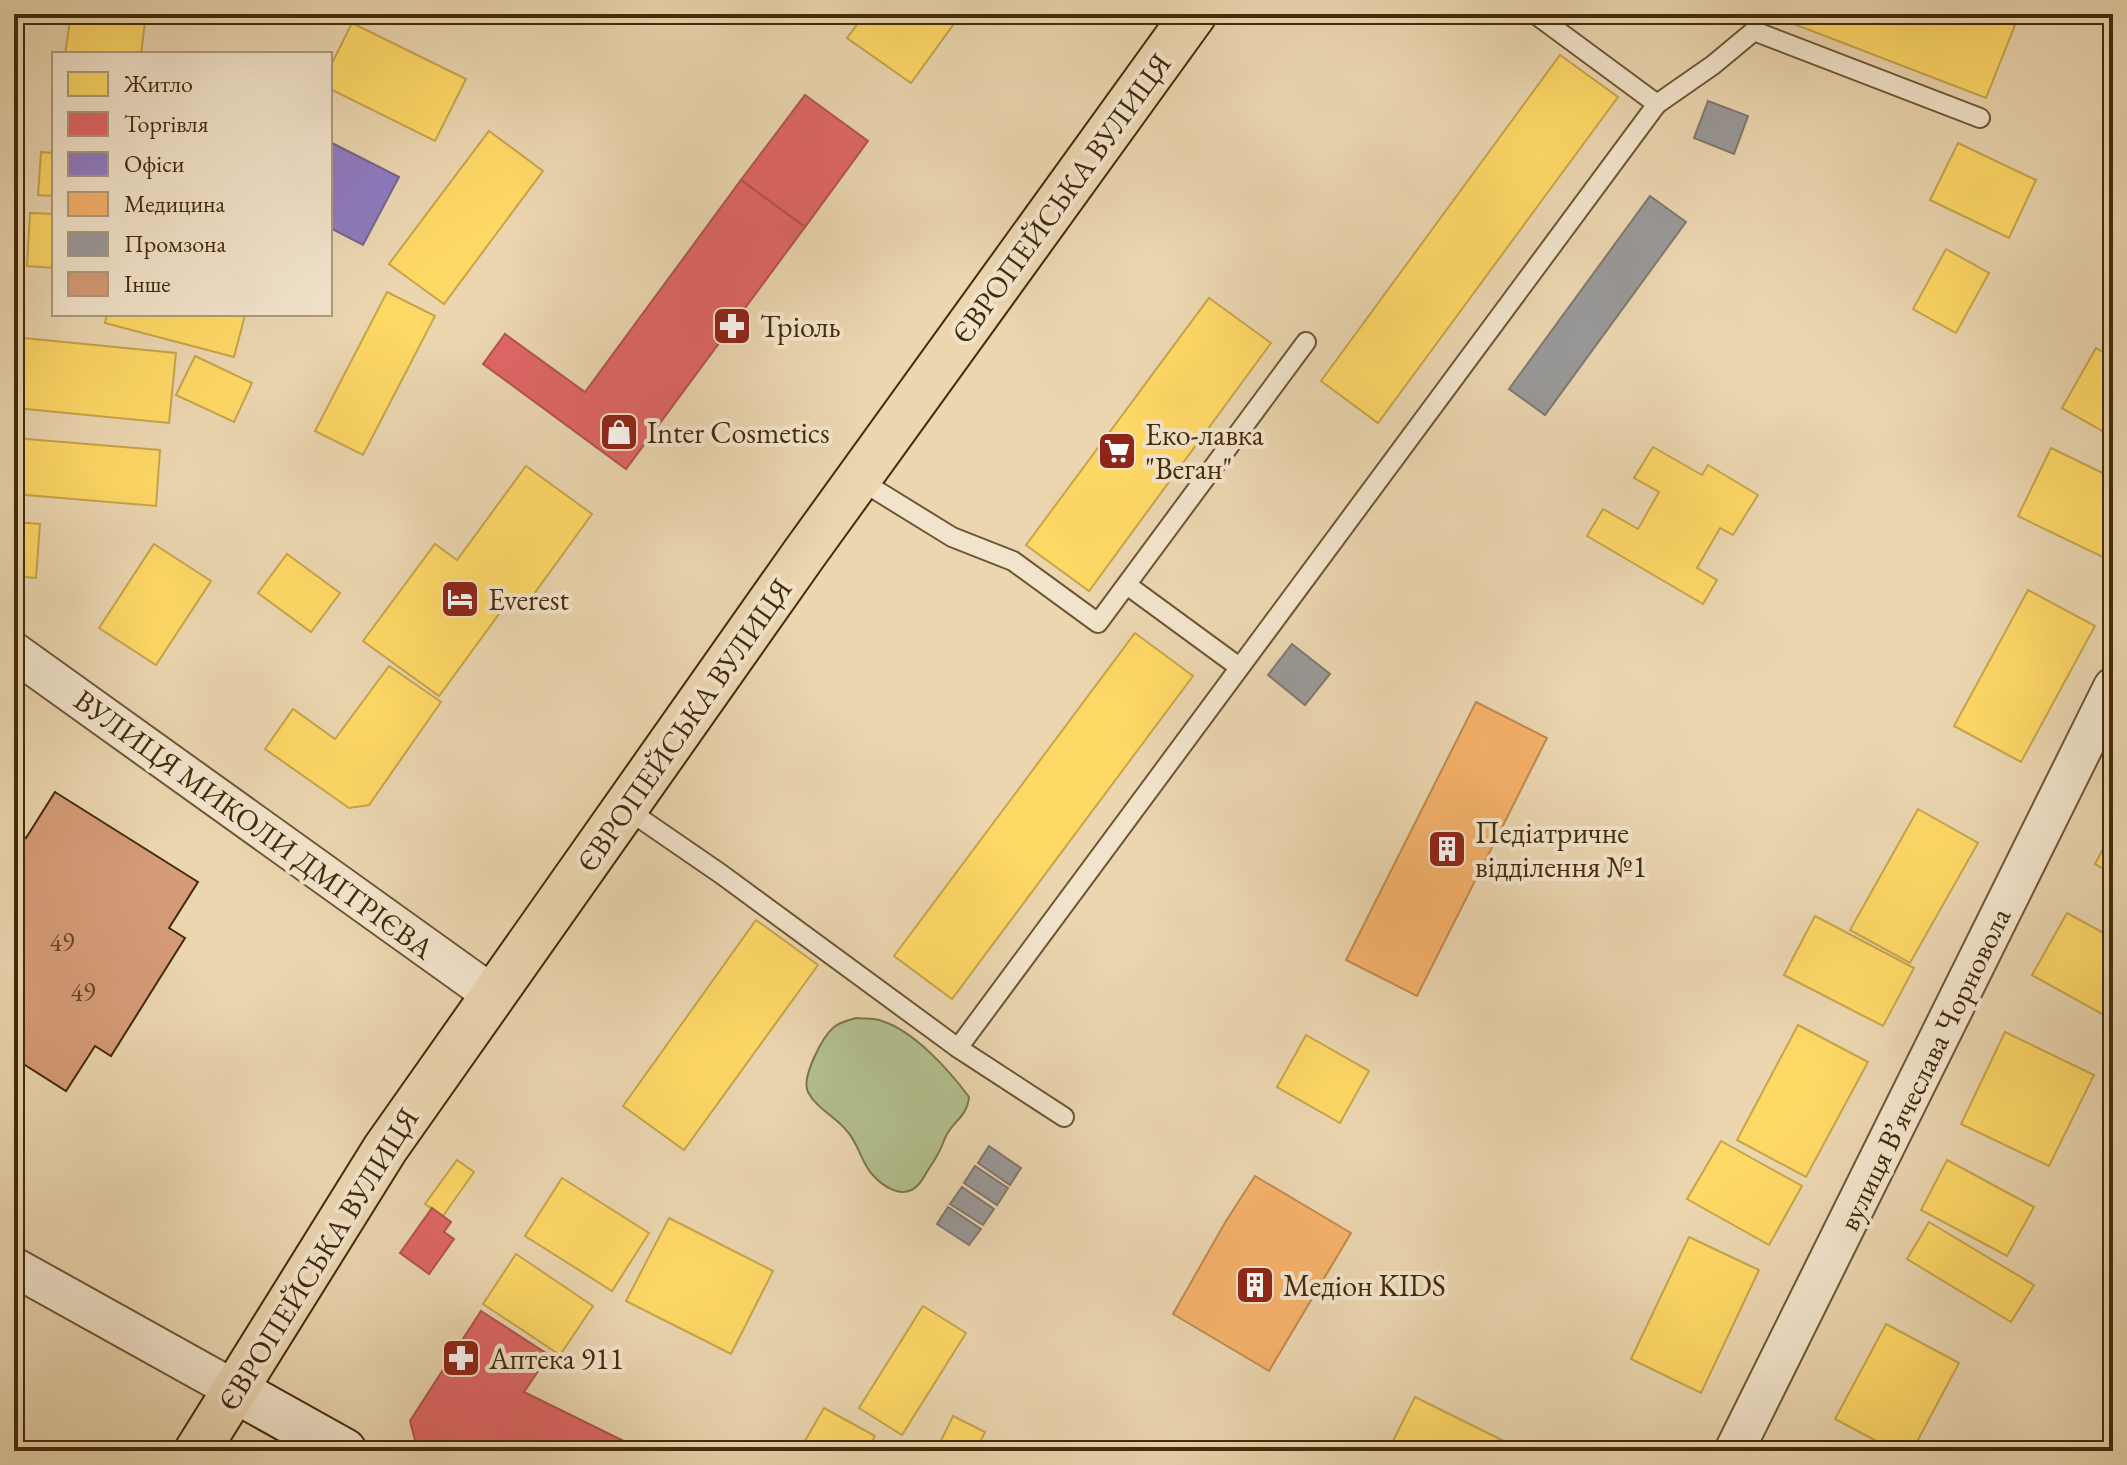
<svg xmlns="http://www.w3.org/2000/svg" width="2127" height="1465" viewBox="0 0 2127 1465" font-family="'EB Garamond',serif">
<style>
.green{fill:#b3bf8e;stroke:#7c754c;stroke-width:2}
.homes{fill:#ffd966;stroke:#c7a54a;stroke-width:2}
.shops{fill:#e06666;stroke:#b1544a;stroke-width:2}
.offices{fill:#8e7cc3;stroke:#78648b;stroke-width:2}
.health{fill:#f6b26b;stroke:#c18a4e;stroke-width:2}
.industry{fill:#999;stroke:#80786e;stroke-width:2}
.building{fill:#d59c77;stroke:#442b09;stroke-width:2}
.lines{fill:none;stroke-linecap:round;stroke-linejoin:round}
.lane-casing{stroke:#6e5633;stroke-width:22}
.street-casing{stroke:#6e5633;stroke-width:42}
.secondary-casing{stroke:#442b09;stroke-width:48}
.primary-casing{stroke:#442b09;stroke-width:48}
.lane{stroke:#f2e4cc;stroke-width:18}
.street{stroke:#f2e4cc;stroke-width:38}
.secondary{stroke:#f2e4cc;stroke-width:44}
.primary{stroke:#ebd6b0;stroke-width:44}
.labels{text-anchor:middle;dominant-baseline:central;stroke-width:8;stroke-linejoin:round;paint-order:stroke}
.number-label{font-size:26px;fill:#684724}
.street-label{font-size:30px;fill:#442b09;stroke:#f2e4cc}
.poi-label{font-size:30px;fill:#442b09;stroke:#f2e4cc;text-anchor:start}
</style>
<rect width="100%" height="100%" fill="#ebd6b0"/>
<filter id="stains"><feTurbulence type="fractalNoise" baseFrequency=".0025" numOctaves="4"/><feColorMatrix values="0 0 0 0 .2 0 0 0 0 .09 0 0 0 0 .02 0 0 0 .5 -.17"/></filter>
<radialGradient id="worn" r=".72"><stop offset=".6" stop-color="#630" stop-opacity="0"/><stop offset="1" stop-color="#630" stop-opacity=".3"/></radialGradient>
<path class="green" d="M 856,1018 C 865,1019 874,1018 882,1021 C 914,1031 949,1070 969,1097 C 967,1118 952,1121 945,1138 C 941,1150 935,1160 928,1170 C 925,1175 922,1181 918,1185 C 903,1201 882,1186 871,1173 C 861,1161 858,1143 847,1131 C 836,1117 816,1108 808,1092 C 801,1078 822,1037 834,1027 C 840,1022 849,1020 856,1018 Z"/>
<g class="homes">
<polygon points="71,14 146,14 141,54 65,54"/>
<polygon points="865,14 961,14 911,83 847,38"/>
<polygon points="1768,14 1985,14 2015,25 1986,98"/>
<polygon points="352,23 466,79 435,141 330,89 330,67"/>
<polygon points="1560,55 1618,97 1378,423 1321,381"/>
<polygon points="489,131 543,171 444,304 389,264"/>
<polygon points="1958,143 2036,180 2009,238 1930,200"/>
<polygon points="41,152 54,153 54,196 38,195"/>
<polygon points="30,213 54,214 54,268 27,266"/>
<polygon points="1946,249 1989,273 1956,333 1913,309"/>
<polygon points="387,292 435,316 363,455 315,431"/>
<polygon points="1209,298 1271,343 1089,591 1026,545"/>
<polygon points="107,314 241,314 245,315 234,357 105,323"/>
<polygon points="23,338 176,353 169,423 16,408"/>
<polygon points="2096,348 2113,358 2113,437 2062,408"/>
<polygon points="195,356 252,383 234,422 176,395"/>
<polygon points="14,438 160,450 156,506 14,494"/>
<polygon points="1653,447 1702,475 1708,465 1758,495 1733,535 1720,528 1697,568 1717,580 1703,604 1587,536 1603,509 1638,529 1659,492 1634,478"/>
<polygon points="2051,448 2113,478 2113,562 2018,516"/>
<polygon points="526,466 592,514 523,609 510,599 439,696 363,641 435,544 457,560"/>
<polygon points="14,522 40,524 36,578 14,576"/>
<polygon points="154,544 211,581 156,665 99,628"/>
<polygon points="287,554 340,593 311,632 258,593"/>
<polygon points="2028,590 2095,626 2021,762 1954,726"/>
<polygon points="1135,633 1193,676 952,999 894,956"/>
<polygon points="389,666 441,702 369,805 349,808 265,749 293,709 335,739"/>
<polygon points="1918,809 1978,843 1910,963 1850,930"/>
<polygon points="2113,830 2113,874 2095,864"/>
<polygon points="2067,913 2113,938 2113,1020 2032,975"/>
<polygon points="1815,916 1914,968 1883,1026 1784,975"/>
<polygon points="756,920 818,965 684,1150 623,1106"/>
<polygon points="1798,1025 1868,1062 1806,1177 1737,1140"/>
<polygon points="2005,1032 2094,1075 2049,1166 1961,1124"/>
<polygon points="1306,1035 1369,1071 1340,1123 1277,1087"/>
<polygon points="1721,1141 1802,1186 1769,1245 1687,1199"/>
<polygon points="457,1160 474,1172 443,1216 425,1204"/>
<polygon points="1947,1160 2034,1207 2007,1256 1921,1210"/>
<polygon points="562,1178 649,1233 612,1291 525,1236"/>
<polygon points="669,1218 773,1271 731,1354 626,1301"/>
<polygon points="1929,1222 2034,1285 2011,1322 1907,1259"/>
<polygon points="1689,1237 1759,1270 1701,1393 1631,1359"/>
<polygon points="516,1254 593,1306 560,1355 483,1304"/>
<polygon points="923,1306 966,1333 902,1435 859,1408"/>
<polygon points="1886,1324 1959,1363 1912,1451 1895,1451 1835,1419"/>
<polygon points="1415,1397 1524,1451 1388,1451"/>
<polygon points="824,1408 875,1436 867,1451 799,1451"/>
<polygon points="953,1416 985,1432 976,1451 936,1451"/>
</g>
<g class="shops">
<polygon points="805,95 868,141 805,227 741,180"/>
<polygon points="741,180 805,227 626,469 483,364 505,334 585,392"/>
<polygon points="432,1208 451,1222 444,1232 454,1239 429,1274 400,1253"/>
<polygon points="481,1311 549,1355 524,1392 644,1451 431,1451 416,1444 410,1421"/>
</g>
<polygon class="offices" points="330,142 399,177 363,245 330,228"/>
<g class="health">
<polygon points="1476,702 1547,738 1417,996 1346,960"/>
<polygon points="1255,1176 1351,1233 1269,1371 1173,1314 1226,1221"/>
</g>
<g class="industry">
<polygon points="1708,101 1748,116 1734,154 1694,138"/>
<polygon points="1650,196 1686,222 1545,415 1509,389"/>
<polygon points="1292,644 1330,674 1305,705 1268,675"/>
<polygon points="989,1146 1021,1168 1010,1185 978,1163"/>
<polygon points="975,1166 1008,1188 997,1205 964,1183"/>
<polygon points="962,1187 994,1209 983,1225 950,1204"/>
<polygon points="948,1207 981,1229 969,1245 937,1224"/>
</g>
<polygon class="building" points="55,792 198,882 169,928 185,938 111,1056 95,1046 66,1091 14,1058 14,830 26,838"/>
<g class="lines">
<defs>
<g id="lane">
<polyline points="1657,104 1713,65 1754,31 1980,118"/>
<polyline points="858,479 952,537 1013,561 1098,623 1306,342"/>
<polyline points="1127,585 1239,667"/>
<polyline points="625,808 721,874 958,1048 1657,104 1535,14"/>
<polyline points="958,1048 1064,1117"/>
</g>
<g id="street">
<polyline points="14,652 494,996"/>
<polyline points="14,1267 235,1390"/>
<polyline points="1734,1451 2113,687"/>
</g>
<polyline id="secondary" points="235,1390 344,1451"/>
<polyline id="primary" points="197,1451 385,1149 804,554 1194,14"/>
</defs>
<use href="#lane" class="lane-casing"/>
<use href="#street" class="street-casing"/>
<use href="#secondary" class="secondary-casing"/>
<use href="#primary" class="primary-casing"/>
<use href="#lane" class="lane"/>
<use href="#street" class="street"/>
<use href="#secondary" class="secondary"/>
<use href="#primary" class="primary"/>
</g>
<defs>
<symbol id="pharmacy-square" viewBox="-11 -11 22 22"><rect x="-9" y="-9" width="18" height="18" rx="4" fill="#8f2418" stroke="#f2e4cc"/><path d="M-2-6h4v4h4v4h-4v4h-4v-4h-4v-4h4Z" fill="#fff"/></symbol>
<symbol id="shop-square" viewBox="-11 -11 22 22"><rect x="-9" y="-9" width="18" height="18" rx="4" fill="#8f2418" stroke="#f2e4cc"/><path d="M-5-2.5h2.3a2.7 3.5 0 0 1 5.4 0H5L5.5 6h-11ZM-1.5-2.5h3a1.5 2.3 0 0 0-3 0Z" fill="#fff"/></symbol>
<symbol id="supermarket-square" viewBox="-11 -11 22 22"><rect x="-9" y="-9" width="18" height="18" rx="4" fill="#8f2418" stroke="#f2e4cc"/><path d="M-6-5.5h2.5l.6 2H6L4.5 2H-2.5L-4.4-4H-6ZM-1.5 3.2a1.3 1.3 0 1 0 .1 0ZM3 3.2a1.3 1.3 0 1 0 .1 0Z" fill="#fff"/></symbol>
<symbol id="hotel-square" viewBox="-11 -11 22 22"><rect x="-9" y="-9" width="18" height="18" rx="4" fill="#8f2418" stroke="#f2e4cc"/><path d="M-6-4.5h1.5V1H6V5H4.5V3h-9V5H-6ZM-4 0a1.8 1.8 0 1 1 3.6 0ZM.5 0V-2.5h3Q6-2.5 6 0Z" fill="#fff"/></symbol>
<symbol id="building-square" viewBox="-11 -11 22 22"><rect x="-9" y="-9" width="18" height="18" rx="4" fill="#8f2418" stroke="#f2e4cc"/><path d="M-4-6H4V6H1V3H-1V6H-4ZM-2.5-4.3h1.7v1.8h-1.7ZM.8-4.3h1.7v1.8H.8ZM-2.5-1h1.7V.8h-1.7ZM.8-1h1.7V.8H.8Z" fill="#fff"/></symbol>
</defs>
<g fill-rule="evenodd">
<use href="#pharmacy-square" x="710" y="304" width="44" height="44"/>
<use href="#shop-square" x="597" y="410" width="44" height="44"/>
<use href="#supermarket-square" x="1095" y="429" width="44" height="44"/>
<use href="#hotel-square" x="438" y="577" width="44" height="44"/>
<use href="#building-square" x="1425" y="827" width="44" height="44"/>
<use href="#building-square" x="1233" y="1263" width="44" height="44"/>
<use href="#pharmacy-square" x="439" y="1336" width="44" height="44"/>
</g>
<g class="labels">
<g class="number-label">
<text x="62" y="942">49</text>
<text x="83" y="992">49</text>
</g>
<g class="street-label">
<text transform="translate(1061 198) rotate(-54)">ЄВРОПЕЙСЬКА ВУЛИЦЯ</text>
<text transform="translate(684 725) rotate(-55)">ЄВРОПЕЙСЬКА ВУЛИЦЯ</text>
<text transform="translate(254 824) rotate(36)">ВУЛИЦЯ МИКОЛИ ДМІТРІЄВА</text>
<text transform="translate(1924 1069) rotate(-64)">вулиця Вʼячеслава Чорновола</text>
<text transform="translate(318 1259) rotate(-58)">ЄВРОПЕЙСЬКА ВУЛИЦЯ</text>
</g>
<g class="poi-label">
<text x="760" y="326">Тріоль</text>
<text x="647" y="432">Inter Cosmetics</text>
<text x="1145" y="434">Еко-лавка<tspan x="1145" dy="34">"Веган"</tspan></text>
<text x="488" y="599">Everest</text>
<text x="1475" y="832">Педіатричне<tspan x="1475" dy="34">відділення №1</tspan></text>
<text x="1283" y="1285">Медіон KIDS</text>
<text x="489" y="1358">Аптека 911</text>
</g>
</g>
<rect width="2127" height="1465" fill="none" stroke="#ebd6b0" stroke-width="48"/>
<rect x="16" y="16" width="2095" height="1433" fill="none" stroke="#442b09" stroke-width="4"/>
<rect x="24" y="24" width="2079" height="1417" fill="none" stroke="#442b09" stroke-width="2"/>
<rect x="52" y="52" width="280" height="264" fill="#f2e4cc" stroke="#ac9a7e" stroke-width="2"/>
<rect x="68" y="72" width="40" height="24" fill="#ffd966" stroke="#ac9a7e" stroke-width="2"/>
<text x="124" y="92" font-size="24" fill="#442b09">Житло</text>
<rect x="68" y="112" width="40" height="24" fill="#e06666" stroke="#ac9a7e" stroke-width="2"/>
<text x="124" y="132" font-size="24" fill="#442b09">Торгівля</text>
<rect x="68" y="152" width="40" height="24" fill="#8e7cc3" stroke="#ac9a7e" stroke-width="2"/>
<text x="124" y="172" font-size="24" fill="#442b09">Офіси</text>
<rect x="68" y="192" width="40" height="24" fill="#f6b26b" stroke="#ac9a7e" stroke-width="2"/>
<text x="124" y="212" font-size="24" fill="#442b09">Медицина</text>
<rect x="68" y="232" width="40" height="24" fill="#999999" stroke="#ac9a7e" stroke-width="2"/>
<text x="124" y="252" font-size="24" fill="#442b09">Промзона</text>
<rect x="68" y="272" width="40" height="24" fill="#d59c77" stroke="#ac9a7e" stroke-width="2"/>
<text x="124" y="292" font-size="24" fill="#442b09">Інше</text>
<rect width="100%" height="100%" filter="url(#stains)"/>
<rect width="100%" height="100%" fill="url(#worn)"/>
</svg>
